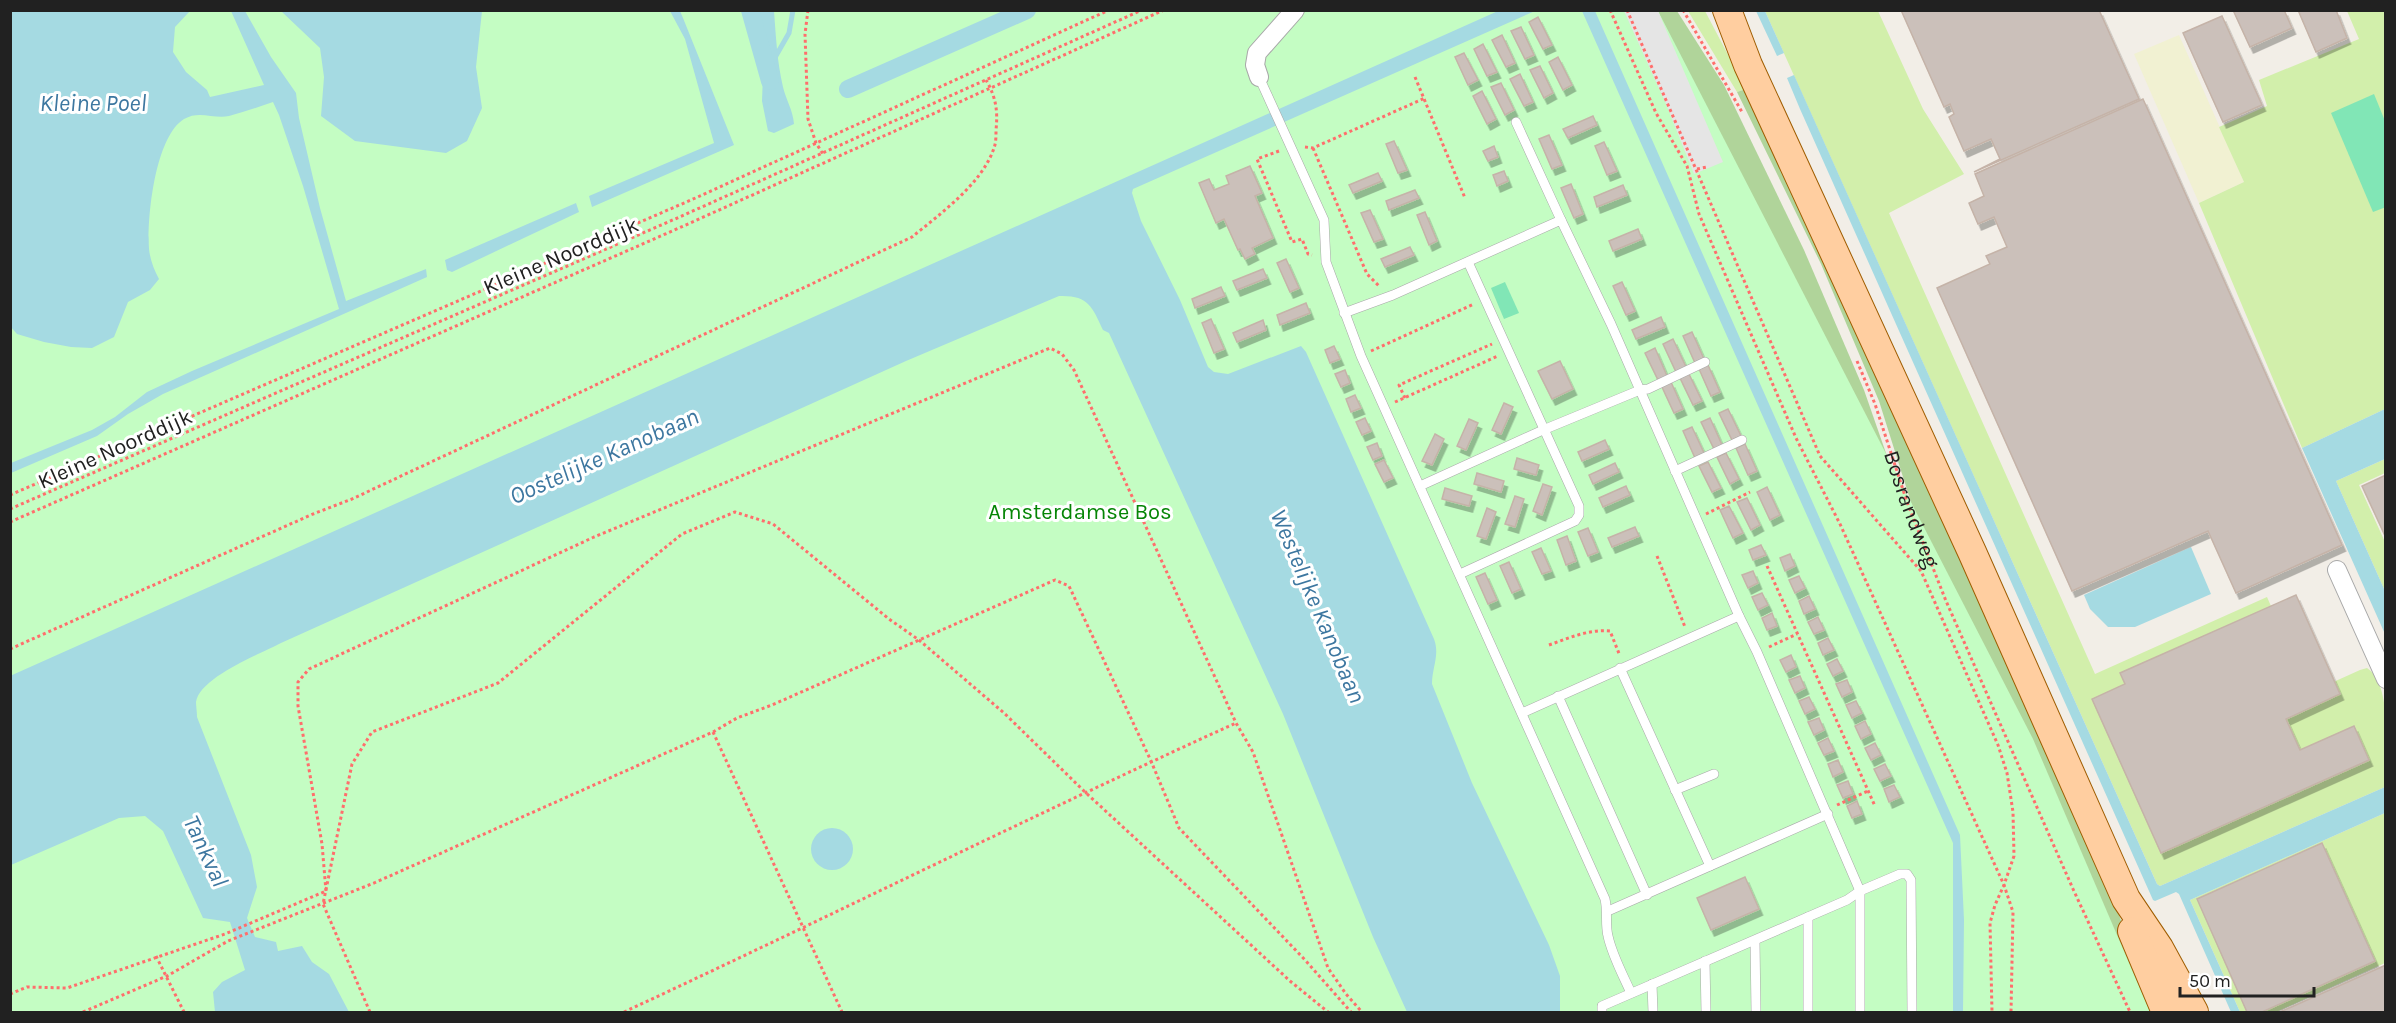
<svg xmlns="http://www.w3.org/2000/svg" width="2396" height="1023" viewBox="0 0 2396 1023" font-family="Karla,sans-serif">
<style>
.farmland{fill:#f1f1d2}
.grass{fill:#d2efab}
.forest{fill:#b0d49a}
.park{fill:#c4fdc3}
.pitch{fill:#81e6b6}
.parking{fill:#e5e5e5}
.water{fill:#a5dae2}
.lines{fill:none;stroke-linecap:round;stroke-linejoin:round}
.stream{stroke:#a5dae2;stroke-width:5}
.canal{stroke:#a5dae2;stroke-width:18}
.building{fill:#cbc0ba;stroke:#c5b3a8;stroke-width:1.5;filter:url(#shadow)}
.lane-casing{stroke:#a8a8a8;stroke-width:10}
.street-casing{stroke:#a8a8a8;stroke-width:20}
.primary-casing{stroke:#9f5d00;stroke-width:30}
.path{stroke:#ff6e6c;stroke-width:3;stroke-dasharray:3 3;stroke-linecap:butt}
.lane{stroke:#fff;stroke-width:9}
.street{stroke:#fff;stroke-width:18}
.primary{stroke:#ffcea0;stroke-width:28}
.labels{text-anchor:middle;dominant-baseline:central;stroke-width:6;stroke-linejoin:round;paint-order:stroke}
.street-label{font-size:22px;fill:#212121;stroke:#fff}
.park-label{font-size:22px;fill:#058505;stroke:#fff}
.water-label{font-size:24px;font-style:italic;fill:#3d77a0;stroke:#fff}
</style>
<defs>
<filter id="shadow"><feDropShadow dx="3.5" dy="6" stdDeviation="0" flood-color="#0004"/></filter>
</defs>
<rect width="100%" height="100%" fill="#f2eee7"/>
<polygon class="farmland" points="2179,35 2244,182 2199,203 2134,54"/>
<g class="grass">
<polygon points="1688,11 1705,11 1746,89 1737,92"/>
<path d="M 1765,11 L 1878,11 L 1923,109 L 1964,174 L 1889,213 L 2095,674 L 2267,597 L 2309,693 L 2360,670 L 2367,668 C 2394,685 2385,759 2385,787 L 2160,886 L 2157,884 Z"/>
<polygon points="2347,11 2385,11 2385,409 2302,448 2199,203 2244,182 2219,127 2267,106 2259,80 2359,39"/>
<polygon points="2385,459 2385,473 2359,485 2385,542 2385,591 2336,481"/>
<polygon points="2385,813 2385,963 2276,1012 2240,1012 2190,900"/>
</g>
<g class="forest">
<polygon points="1658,11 1677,11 1724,85 1804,250 1864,390 1902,499 1866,504"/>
<polygon points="1746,89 1830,260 2110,891 2136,960 2160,1012 2135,1012 1915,515 1879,401 1821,264 1737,92"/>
</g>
<polygon class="park" points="10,11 1658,11 2033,739 2150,1012 11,1012"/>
<g class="pitch">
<polygon points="2374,94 2385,121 2386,207 2373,212 2331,113"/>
<polygon points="1505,282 1519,313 1504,319 1491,288"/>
</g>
<polygon class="parking" points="1624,11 1658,11 1723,162 1694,174 1666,104"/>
<g class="water">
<path d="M 11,10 L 190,11 L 175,27 L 173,52 L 186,72 L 207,90 L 210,97 L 264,85 L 231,11 L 245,11 L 271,57 L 296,93 L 299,118 L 320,208 L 346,301 L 426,269 L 427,277 L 163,394 L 128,414 L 97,436 L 11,473 L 11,463 L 92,430 L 115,417 L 147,392 L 192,371 L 339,309 L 303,186 L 279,115 L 273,102 C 258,107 244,112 229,116 C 213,119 199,110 184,119 C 155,137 147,217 149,249 C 150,259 154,270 159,279 L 150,290 L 128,302 L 114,337 L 92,348 L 71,347 L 44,342 L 17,334 L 10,326 Z"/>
<polygon points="281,11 482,11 476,67 482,108 467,141 446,153 355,141 321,116 324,77 320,48"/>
<polygon points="670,11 680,11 683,18 734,145 592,207 589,196 714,143 685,39"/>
<path d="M 741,11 L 774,11 C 776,37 777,61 783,87 C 786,100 793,110 794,124 L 774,133 L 768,131 L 762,101 L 764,47 Z"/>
<path d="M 1498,11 L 1535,11 L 1133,189 L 1132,193 L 1141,221 L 1180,300 L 1208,367 L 1214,372 L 1228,374 L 1301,346 L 1306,352 L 1434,639 C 1440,655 1432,667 1432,684 L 1472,783 L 1549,945 L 1560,976 L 1560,1012 L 1407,1012 L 1373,937 L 1283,714 L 1109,333 L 1103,330 C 1092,306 1088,295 1059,296 L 906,361 L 281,643 C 260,654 200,677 196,702 C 196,706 197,712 197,717 L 251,855 L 257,887 L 247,918 L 255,937 L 276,942 L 278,951 L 302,946 L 312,962 L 329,974 L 349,1012 L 215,1012 L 213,992 L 222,982 L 245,970 L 230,922 L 203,918 L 163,831 L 145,816 L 119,818 L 11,865 L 10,676 Z"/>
<polygon points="1582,11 1595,11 1960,835 1964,920 1963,1012 1953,1012 1953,843"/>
<polygon points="1756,11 1765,11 1784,53 1777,56"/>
<polygon points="1794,75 2157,884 2160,886 2385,787 2385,813 2190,900 2240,1012 2231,1012 2179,894 2176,892 2155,901 2153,900 1800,109 1787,78"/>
<polygon points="576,203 579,212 452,272 447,270 445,260"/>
<polygon points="2385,409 2385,459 2336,481 2385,591 2385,634 2302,448"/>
<polygon points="2191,547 2211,594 2135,627 2108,627 2090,609 2084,595"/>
<circle cx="832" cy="849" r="21"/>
</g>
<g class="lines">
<polyline class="stream" points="773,61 789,33 793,10"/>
<g class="canal">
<polyline points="750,10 770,81"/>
<polyline points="848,89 1027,10"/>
</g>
</g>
<g class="building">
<polygon points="1901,10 2099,10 2139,99 1974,172 2000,159 1991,139 1964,151 1949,117 1954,114 1950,104 1944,107"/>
<polygon points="2233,10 2284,10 2292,28 2250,47"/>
<polygon points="2298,10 2336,10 2347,38 2316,52"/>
<polygon points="2222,16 2262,105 2223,122 2183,33"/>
<polygon points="1538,17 1552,45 1543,49 1529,22"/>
<polygon points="1521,27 1534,55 1525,59 1511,31"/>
<polygon points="1502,35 1515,63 1506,67 1492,40"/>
<polygon points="1483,44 1497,72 1487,76 1474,49"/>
<polygon points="1464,53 1478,80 1468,85 1455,57"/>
<polygon points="1558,57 1572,85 1563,90 1549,62"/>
<polygon points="1540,66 1553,93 1544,98 1530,70"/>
<polygon points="1520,74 1533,102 1524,106 1510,79"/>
<polygon points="1501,83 1514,110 1505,115 1491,87"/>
<polygon points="1482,91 1496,119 1487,124 1473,96"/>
<polygon points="2143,99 2342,545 2236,593 2208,531 2072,591 1937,288 1990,264 1986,256 2007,247 1994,217 1978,224 1969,203 1984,196 1975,174"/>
<polygon points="1593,116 1597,125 1568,138 1563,129"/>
<polygon points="1549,135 1562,165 1552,169 1539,139"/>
<polygon points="1394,141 1407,170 1398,173 1386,144"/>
<polygon points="1604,142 1617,171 1607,175 1595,146"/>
<polygon points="1494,146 1498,157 1488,161 1483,151"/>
<polygon points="1250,166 1262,193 1255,196 1273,238 1252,248 1255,254 1245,259 1240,249 1238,250 1224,219 1216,223 1199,183 1209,179 1214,190 1229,184 1226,176"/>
<polygon points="1504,171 1508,181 1497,186 1493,175"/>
<polygon points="1378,173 1382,181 1353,193 1349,185"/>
<polygon points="1571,184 1583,214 1574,218 1561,188"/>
<polygon points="1623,185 1627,195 1597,207 1594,197"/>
<polygon points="1415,190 1419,198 1389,210 1386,201"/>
<polygon points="1370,210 1383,239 1374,242 1361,213"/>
<polygon points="1425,212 1437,241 1429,245 1417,215"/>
<polygon points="1638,229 1642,239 1613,251 1609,241"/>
<polygon points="1410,247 1414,255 1385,267 1381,259"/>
<polygon points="1286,259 1299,288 1290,292 1277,263"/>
<polygon points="1263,269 1267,278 1237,290 1233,281"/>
<polygon points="1622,282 1635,311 1626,315 1613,286"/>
<polygon points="1221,287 1225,296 1195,308 1192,299"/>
<polygon points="1306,303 1310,313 1280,325 1277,315"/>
<polygon points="1661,317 1665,327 1636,339 1632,330"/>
<polygon points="1211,319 1224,349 1214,353 1202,323"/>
<polygon points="1263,320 1266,330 1237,342 1233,333"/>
<polygon points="1692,332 1704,359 1695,363 1683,336"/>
<polygon points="1673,339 1686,367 1676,372 1663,344"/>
<polygon points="1334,346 1340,359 1330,363 1325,350"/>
<polygon points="1655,348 1667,376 1658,380 1645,353"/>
<polygon points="1560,361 1573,389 1552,399 1538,371"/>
<polygon points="1708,365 1720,392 1711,396 1699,369"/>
<polygon points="1345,370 1350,383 1341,387 1335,374"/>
<polygon points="1689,374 1702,401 1693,405 1680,378"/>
<polygon points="1671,382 1683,409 1674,413 1662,387"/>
<polygon points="1355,395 1361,408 1351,412 1346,399"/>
<polygon points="1504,403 1513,407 1501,434 1492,430"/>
<polygon points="1728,409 1741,436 1732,440 1719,413"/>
<polygon points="1365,418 1371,431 1362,435 1356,422"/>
<polygon points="1710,418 1722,445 1714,449 1701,422"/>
<polygon points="1469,419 1478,423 1466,450 1457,446"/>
<polygon points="1692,427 1704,453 1695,458 1683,431"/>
<polygon points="1435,434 1444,439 1432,465 1422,461"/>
<polygon points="1605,440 1609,449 1582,461 1578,452"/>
<polygon points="1377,443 1382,456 1373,460 1367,447"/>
<polygon points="1745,444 1757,471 1748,475 1736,448"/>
<polygon points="1726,453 1739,479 1730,484 1717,457"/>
<polygon points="1517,458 1539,465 1536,475 1514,469"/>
<polygon points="1384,460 1393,478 1384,482 1375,464"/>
<polygon points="1708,462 1721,488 1712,492 1699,466"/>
<polygon points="1615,463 1619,472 1593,484 1589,475"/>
<polygon points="1477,473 1504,481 1501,492 1474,484"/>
<polygon points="2386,475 2386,538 2362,486"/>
<polygon points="1543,484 1552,487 1542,515 1533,511"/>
<polygon points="1626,486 1630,495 1603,507 1599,498"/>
<polygon points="1767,487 1780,515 1770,520 1757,492"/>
<polygon points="1445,488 1472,496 1469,506 1442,499"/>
<polygon points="1515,496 1524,499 1515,527 1505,524"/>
<polygon points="1747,498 1760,525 1751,530 1737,502"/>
<polygon points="1729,506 1743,533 1733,538 1720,510"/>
<polygon points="1487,508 1496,512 1486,539 1477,536"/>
<polygon points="1635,527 1639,536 1612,547 1608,538"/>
<polygon points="1588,528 1598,552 1588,556 1578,532"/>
<polygon points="1567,536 1576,561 1566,565 1557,540"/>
<polygon points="1761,545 1766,555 1753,560 1749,550"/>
<polygon points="1541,548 1551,571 1542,574 1532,552"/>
<polygon points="1790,554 1795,566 1785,571 1780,558"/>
<polygon points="1509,562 1521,589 1512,593 1500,566"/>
<polygon points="1753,571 1758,583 1748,588 1742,575"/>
<polygon points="1485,573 1497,600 1488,604 1476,577"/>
<polygon points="1799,576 1805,588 1795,593 1789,580"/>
<polygon points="1762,593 1768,605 1758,610 1752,597"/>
<polygon points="2296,595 2340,694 2286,719 2300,750 2354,726 2369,760 2161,853 2092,699 2125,684 2120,673"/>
<polygon points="1809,596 1815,609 1804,614 1799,601"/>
<polygon points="1772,613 1777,626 1767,630 1762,618"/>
<polygon points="1818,617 1824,630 1814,634 1808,622"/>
<polygon points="1828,638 1834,650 1823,655 1818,643"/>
<polygon points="1791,655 1796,667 1786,672 1780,660"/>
<polygon points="1837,659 1843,671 1833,676 1827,664"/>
<polygon points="1800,676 1805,688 1795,693 1789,680"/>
<polygon points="1847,680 1852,692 1842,697 1836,684"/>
<polygon points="1809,697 1815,709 1805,714 1799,701"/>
<polygon points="1856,701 1862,713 1852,718 1846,705"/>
<polygon points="1819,718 1824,730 1814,735 1808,722"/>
<polygon points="1865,721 1871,734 1861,739 1855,726"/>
<polygon points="1828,738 1834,751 1824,755 1818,743"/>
<polygon points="1875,743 1881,755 1871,760 1865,748"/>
<polygon points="1838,760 1843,772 1833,777 1828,764"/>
<polygon points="1885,764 1891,776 1880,781 1874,769"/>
<polygon points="1848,781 1853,794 1843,798 1837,785"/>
<polygon points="1894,785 1900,797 1889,802 1884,789"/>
<polygon points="1857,801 1862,814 1852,818 1847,806"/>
<polygon points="2322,843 2375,961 2262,1012 2247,1012 2197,899"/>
<polygon points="1745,877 1759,909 1711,930 1697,898"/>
<polygon points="2386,965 2386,1012 2280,1012"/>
</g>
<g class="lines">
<defs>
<g id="lane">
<path d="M 1259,77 L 1324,220 L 1326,262 L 1361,356 L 1605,899 C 1608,912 1605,924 1608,936 C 1612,955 1623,975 1631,993"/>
<polyline points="1516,122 1561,220"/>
<polyline points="1344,313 1393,295 1561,220 1611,324 1739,616 1757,652 1860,891 1860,1012"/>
<polyline points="1675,471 1742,440"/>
<polyline points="1420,486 1543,430 1640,390 1648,389 1705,362"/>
<polyline points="1460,574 1575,521 1579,515 1579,506 1468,262"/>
<polyline points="1620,668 1710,866"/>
<polyline points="1558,696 1647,895"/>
<polyline points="1522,713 1739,616"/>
<polyline points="1675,790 1714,774"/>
<polyline points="1608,911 1828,814"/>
<polyline points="1808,917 1808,1012"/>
<polyline points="1755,941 1756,1012"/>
<polyline points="1705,961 1706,1012"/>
<polyline points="1652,984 1653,1012"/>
<polyline points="1602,1012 1602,1006 1847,900 1860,891 1900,874 1907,874 1911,880 1912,1012"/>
</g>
<g id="street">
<polyline points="1259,77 1255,65 1257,53 1295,10"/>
<polyline points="2337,570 2386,679"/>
</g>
<g id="primary">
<polyline points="1727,10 1748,65 1972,552 2126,899 2159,948 2194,1012"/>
<polyline points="2132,931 2166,1012"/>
</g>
</defs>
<use href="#lane" class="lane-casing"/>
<use href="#street" class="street-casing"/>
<use href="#primary" class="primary-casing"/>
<g class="path">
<polyline points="808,10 805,34 808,119 816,143 823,154"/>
<polyline points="1610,10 1656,113 1687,166 1699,214 1796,438 1840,524 2004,885 2013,912 2011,1012"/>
<polyline points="1627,10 1820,456 1921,571 1998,745 2007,773 2013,812 2014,856 2004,885 1995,905 1990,923 1992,1012"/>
<polyline points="1683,10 1742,112"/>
<polyline points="1415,77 1465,198"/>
<polyline points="1305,147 1313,148 1425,98"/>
<polyline points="1313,148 1367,274 1379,286"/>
<polyline points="1279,151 1257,159 1292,242 1302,239 1308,254 1312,255"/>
<polyline points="1697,169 1707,167"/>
<polyline points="1371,351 1474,304"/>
<path id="s1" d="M 1857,361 L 1875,404 L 1907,502 L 1946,601 L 2073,889 L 2130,1012"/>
<polyline points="1405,398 1399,385 1492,344"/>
<polyline points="1395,402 1498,356"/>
<polyline points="10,495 691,200 1109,10"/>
<polyline points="10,509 675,219 1142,10"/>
<polyline points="1706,514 1750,492"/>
<polyline points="10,522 679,228 1164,10"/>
<polyline points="1657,556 1685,627"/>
<polyline points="1767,566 1875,806"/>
<path d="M 1549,645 C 1569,638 1589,629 1610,631 L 1620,656"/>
<polyline points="1769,647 1797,634"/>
<path d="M 10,649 L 313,514 L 352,499 L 912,237 C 940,214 982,184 994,148 C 996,143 996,136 996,130 C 998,111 996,97 986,80"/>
<polyline points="713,732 842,1012"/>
<polyline points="1837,805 1868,791"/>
<polyline points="326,891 322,844 298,706 298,682 309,669 594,537 1050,348 1062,354 1074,370 1236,723 1253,752 1328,968 1346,994 1362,1012"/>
<polyline points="156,956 184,1012"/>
<polyline points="10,994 27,987 67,988 225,934 326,891"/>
<polyline points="83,1012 167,976 228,941 374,883 713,732 737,718 772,705 1055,580 1069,586 1151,761 1179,828 1306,961 1351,1012"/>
<polyline points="370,1012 323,904 352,764 372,732 498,683 682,534 735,512 773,524 889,619 919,640 1004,713 1085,792 1290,981 1328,1012"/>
<path d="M 624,1012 C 829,917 1031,816 1236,723"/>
</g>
<use href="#lane" class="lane"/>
<use href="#street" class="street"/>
<use href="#primary" class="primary"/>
</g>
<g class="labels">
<g class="street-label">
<text transform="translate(561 256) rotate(-23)">Kleine Noorddijk</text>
<text transform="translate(115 449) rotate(-24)">Kleine Noorddijk</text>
<text stroke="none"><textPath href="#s1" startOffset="158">Bosrandweg</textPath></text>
</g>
<g class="park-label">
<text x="1080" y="512">Amsterdamse Bos</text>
</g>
<g class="water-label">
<text x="93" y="103">Kleine Poel</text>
<text transform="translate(604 456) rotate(-24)">Oostelijke Kanobaan</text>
<text transform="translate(1318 606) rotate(67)">Westelijke Kanobaan</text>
<text transform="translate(206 851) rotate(65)">Tankval</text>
</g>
</g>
<rect width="2396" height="1023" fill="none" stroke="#212121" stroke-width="24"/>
<path d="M2180 987v9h134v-9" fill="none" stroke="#212121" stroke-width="3"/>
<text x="2189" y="987" font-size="18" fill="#212121" stroke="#ffffff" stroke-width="4.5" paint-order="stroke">50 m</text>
</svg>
